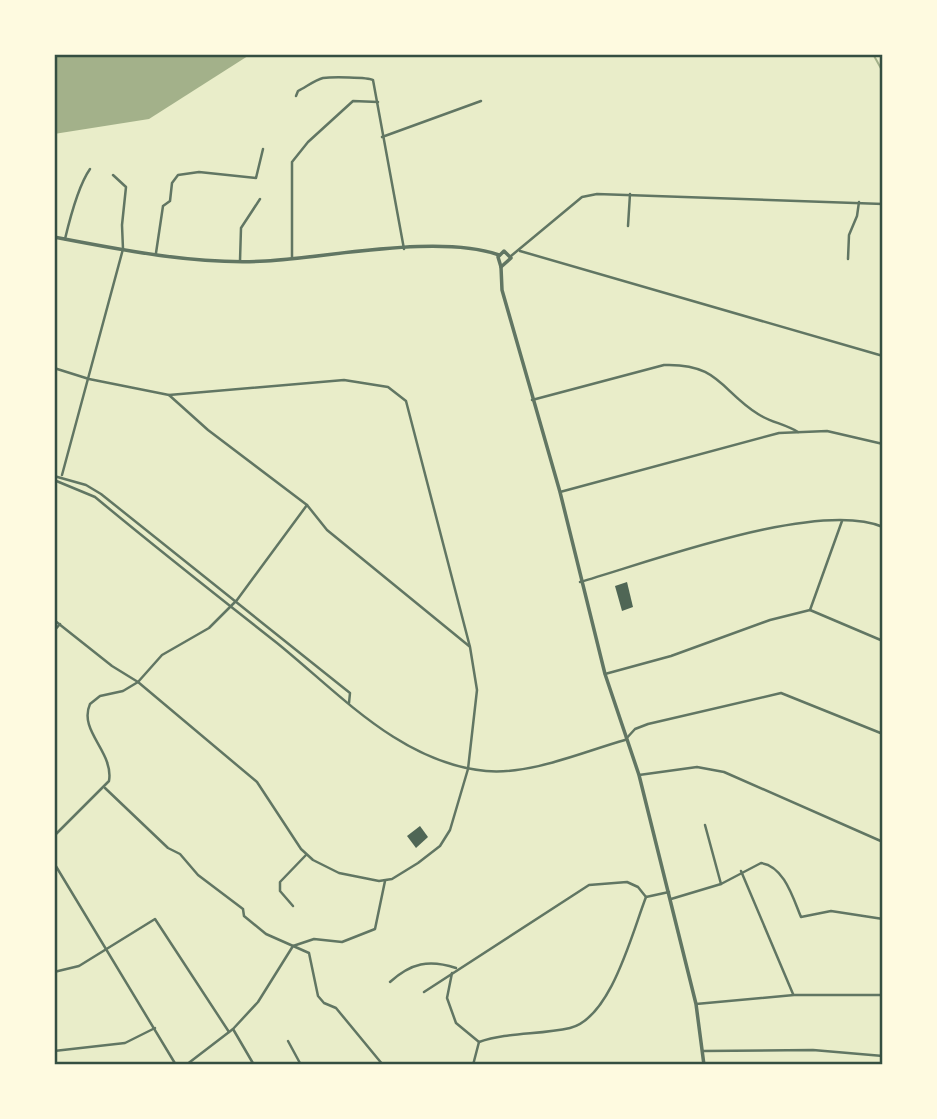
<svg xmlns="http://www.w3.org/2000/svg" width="937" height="1119" viewBox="0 0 937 1119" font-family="'Public Sans',sans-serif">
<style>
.water{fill:#a3b18a}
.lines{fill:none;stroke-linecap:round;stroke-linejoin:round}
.stream{stroke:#a3b18a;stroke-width:2}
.building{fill:#4f6655}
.minor{stroke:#617663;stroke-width:2.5}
.tertiary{stroke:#617663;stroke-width:3.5}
.neatline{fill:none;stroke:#344e41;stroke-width:2.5}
</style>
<rect width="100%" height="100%" fill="#e9edc9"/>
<polygon class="water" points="54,54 251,54 149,119 54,134"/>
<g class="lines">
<polyline class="stream" points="873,54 883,72"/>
</g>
<g class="building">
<polygon points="627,582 633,607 622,611 615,586"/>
<polygon points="420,826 428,837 416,848 407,836"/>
</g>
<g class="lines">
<g class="minor">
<path d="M 296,96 L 298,91 C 306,87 315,80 323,78 C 331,77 368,77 373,80 L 404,249"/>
<polyline points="382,137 481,101"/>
<polyline points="628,226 630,194"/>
<path d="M 65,239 C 70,218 78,186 90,169"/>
<polyline points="520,251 883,356"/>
<polyline points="156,253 163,206 170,201 172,183 178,175 199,172 256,178 263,149"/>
<polyline points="511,256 582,197 597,194 883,204"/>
<polyline points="292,257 292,162 308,142 353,101 378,102"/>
<polyline points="848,259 849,235 857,216 859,202"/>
<polyline points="240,261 241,228 260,199"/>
<polyline points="54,368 89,379 169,395 344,380 388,387 406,401 470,647 477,690 468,769 450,830 440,846 418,863 392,879 379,881 339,873 313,860 301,849 257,782 138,682 112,666 54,620"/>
<polyline points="169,395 208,430 307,505 327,530 469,646"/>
<path d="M 532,400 L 664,365 C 719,363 721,391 758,414 C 770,422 785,424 798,432"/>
<polyline points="62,475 123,249 122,225 126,187 113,175"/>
<polyline points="54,476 86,485 101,494 350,693 349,703"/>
<path d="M 54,480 L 95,497 C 155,547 216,595 277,643 C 340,694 401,763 486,771 C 531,775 582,752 625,740 L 635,729 L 648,724 L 781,693 L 883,734"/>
<polyline points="560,492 779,433 827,431 883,444"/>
<path d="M 580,582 C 650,562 818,499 883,527"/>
<polyline points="810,610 842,521"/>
<polyline points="54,631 60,624"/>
<polyline points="605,674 671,656 770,620 810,610 883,641"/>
<polyline points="639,775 697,767 724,772 883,842"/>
<polyline points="105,788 168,848 180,854 198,875 243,909 244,916 266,934 309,953 318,996 324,1003 336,1008 383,1065"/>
<polyline points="705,825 721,884"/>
<path d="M 54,836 L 109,781 C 114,752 78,731 90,704 L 100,696 L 123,691 L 138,682 L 162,655 L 209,628 L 237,600 L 307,505"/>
<polyline points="54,863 176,1065"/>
<polyline points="741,871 793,994"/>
<path d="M 671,899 L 721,884 L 761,863 C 784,866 793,898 801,917 L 831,911 L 883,919"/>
<polyline points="293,906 280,891 280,882 306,855"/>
<polyline points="54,972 79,966 155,919 229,1032"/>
<polyline points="452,973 447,998 456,1023 479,1042 473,1065"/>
<path d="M 390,982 C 411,963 429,959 456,968"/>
<polyline points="424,992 589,885 627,882 638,887 646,897 669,892"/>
<polyline points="696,1004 794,995 883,995"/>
<polyline points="233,1029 254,1065"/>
<polyline points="288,1041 301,1065"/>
<path d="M 479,1042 C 508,1032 539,1035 570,1028 C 611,1018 632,933 646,897"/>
<polyline points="54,1051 125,1043 155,1028"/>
<polyline points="703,1051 813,1050 883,1056"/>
<polyline points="186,1065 233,1029 258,1002 293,946 314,939 342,942 375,929 385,881"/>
</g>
<g class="tertiary">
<path d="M 54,237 C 122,250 196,265 266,261 C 331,257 439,234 499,255"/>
<polygon points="504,251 511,258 501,267 498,257"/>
<polyline points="501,267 502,290 560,492 605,674 639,775 696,1004 704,1065"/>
</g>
</g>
<rect width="937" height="1119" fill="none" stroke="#fefae0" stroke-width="112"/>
<rect x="56" y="56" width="825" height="1007" class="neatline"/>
</svg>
